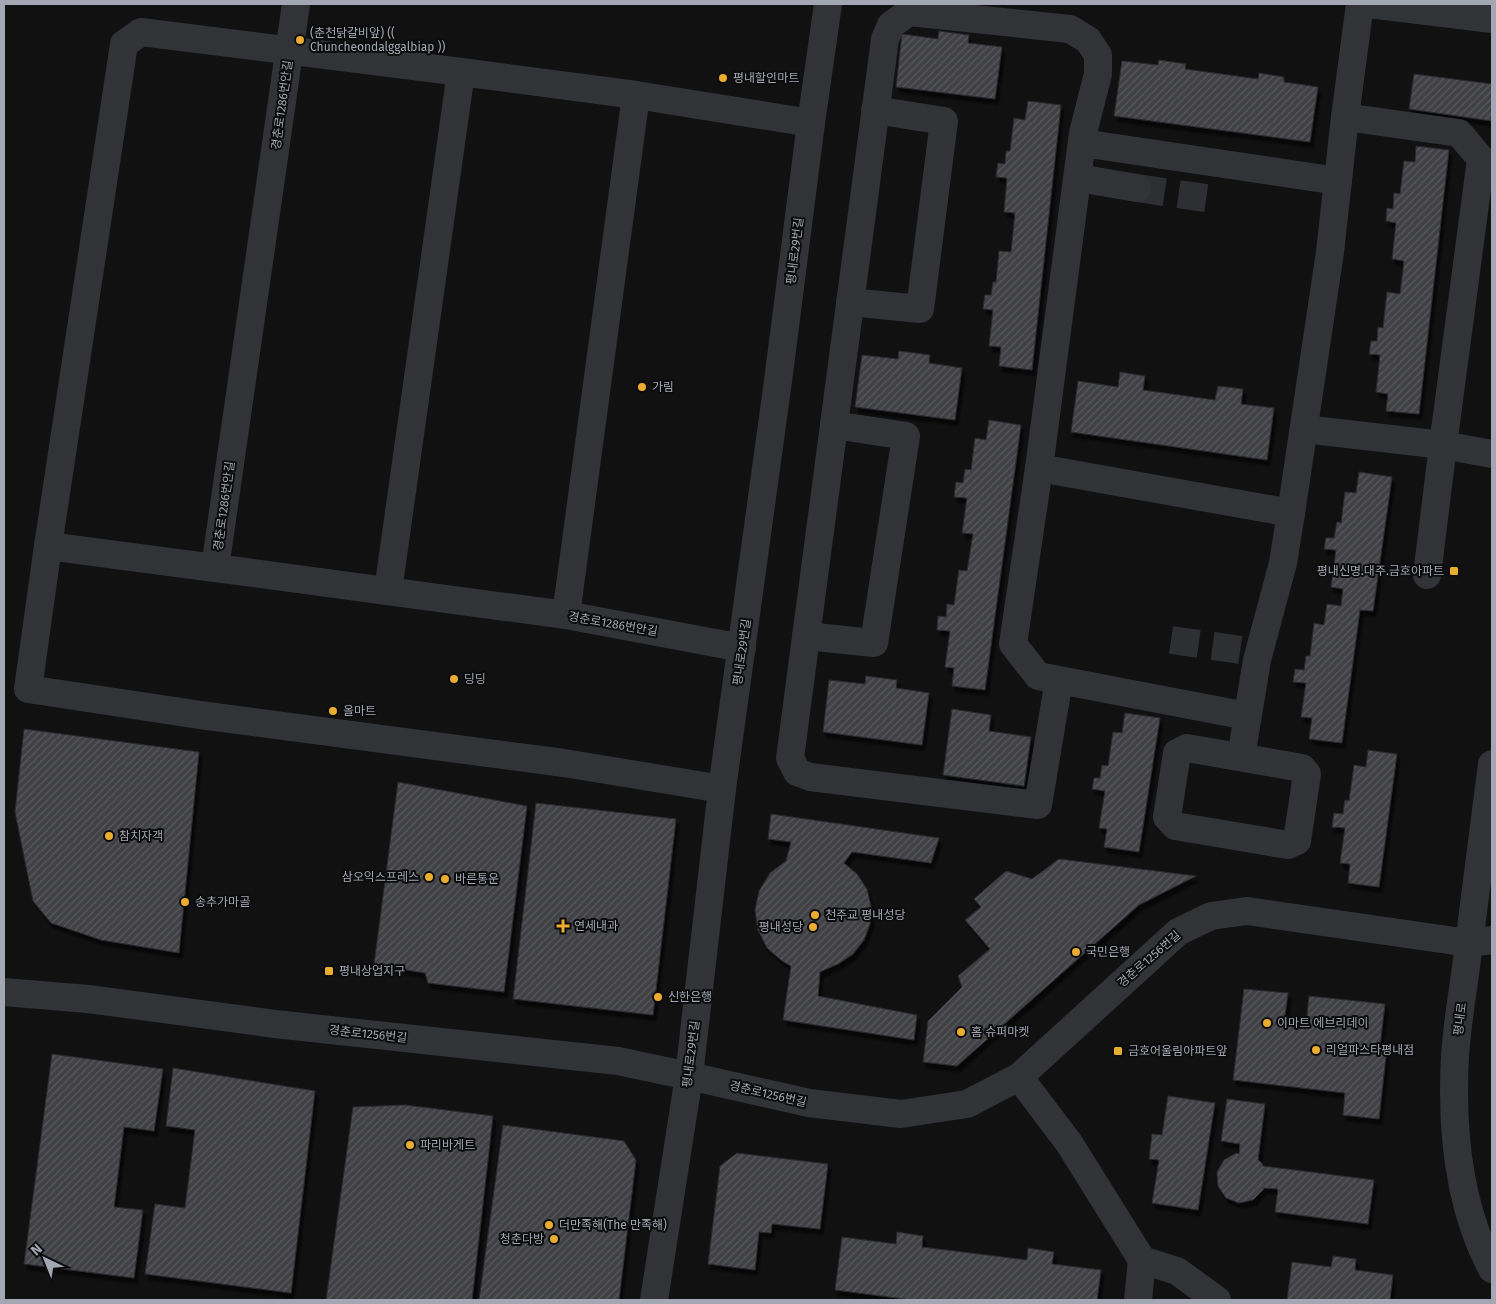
<svg xmlns="http://www.w3.org/2000/svg" width="1496" height="1304" viewBox="0 0 1496 1304" font-family="'Fira Sans','Noto Sans KR',sans-serif">
<style>
.building{fill:url(#building-hatch);stroke:#2b2b2e;filter:url(#shadow)}
.lines{fill:none;stroke-linecap:round;stroke-linejoin:round}
.minor-tunnel{stroke:#2e2f32;stroke-width:28;stroke-dasharray:28 14;stroke-linecap:butt}
.minor{stroke:#323337;stroke-width:28}
.poi-dot{fill:#ebad30;stroke:#0c0c0d;stroke-width:2}
.labels{text-anchor:middle;dominant-baseline:central;stroke-width:4;stroke-linejoin:round;paint-order:stroke}
.poi-label{font-size:12px;fill:#a3a7b3;stroke:#0c0c0d;text-anchor:start}
.street-label{font-size:12px;fill:#a3a7b3;stroke:#0c0c0d}
</style>
<defs>
<pattern id="building-hatch" width="6" height="6" patternUnits="userSpaceOnUse" patternTransform="scale(1.25)"><rect width="6" height="6" fill="#404145"/><path d="M-1 1l2-2M0 6l6-6M5 7l2-2" fill="none" stroke="#585a5d"/></pattern>
<filter id="shadow"><feDropShadow dx="3" dy="5.5" stdDeviation="1" flood-color="#0009"/></filter>
</defs>
<rect width="100%" height="100%" fill="#111112"/>
<g class="building">
<polygon points="939,31 969,35 968,43 1002,47 995,99 896,87 902,34 938,39"/>
<polygon points="1159,60 1186,64 1185,69 1258,79 1259,73 1284,77 1284,82 1318,87 1310,142 1114,116 1122,61 1158,65"/>
<polygon points="1414,74 1492,84 1492,121 1409,109"/>
<polygon points="1028,101 1061,105 1032,370 999,366 1001,347 989,346 993,310 983,309 985,295 991,295 993,282 996,282 999,251 1011,252 1015,213 1004,212 1007,178 996,177 998,163 1005,164 1006,151 1010,151 1014,118 1025,120"/>
<polygon points="1416,146 1449,150 1419,414 1386,411 1388,394 1376,392 1380,355 1369,354 1371,341 1377,341 1378,327 1383,328 1387,292 1400,294 1404,261 1392,259 1396,223 1386,221 1387,208 1393,209 1394,193 1400,194 1404,161 1415,162"/>
<polygon points="899,351 930,355 929,363 962,368 955,420 855,407 862,355 898,359"/>
<polygon points="1120,372 1145,376 1143,390 1215,400 1218,386 1243,389 1241,404 1274,408 1267,460 1071,432 1078,381 1118,387"/>
<polygon points="989,420 1021,425 985,690 952,686 954,668 945,667 950,631 937,630 938,616 946,617 947,604 954,605 959,570 967,571 973,534 962,533 967,498 954,497 956,482 963,483 965,469 971,470 975,438 986,440"/>
<polygon points="1359,472 1392,477 1373,611 1360,610 1342,743 1309,739 1312,718 1301,717 1306,683 1293,682 1295,669 1304,670 1306,656 1310,656 1314,623 1324,625 1327,604 1341,606 1343,589 1331,587 1336,550 1324,549 1326,538 1334,538 1337,522 1341,523 1345,492 1356,493"/>
<polygon points="866,676 897,680 896,688 929,693 922,745 823,732 829,680 865,684"/>
<polygon points="952,709 991,715 989,731 1031,737 1024,786 943,775"/>
<polygon points="1125,713 1160,718 1139,852 1104,847 1107,829 1099,828 1105,791 1092,789 1094,778 1100,778 1102,765 1108,766 1113,732 1122,733"/>
<polygon points="24,729 199,752 179,953 101,940 51,923 33,901 15,812"/>
<polygon points="1368,750 1397,754 1379,887 1348,883 1350,864 1340,863 1345,828 1332,827 1334,813 1343,814 1345,800 1349,801 1354,765 1366,767"/>
<polygon points="398,782 527,806 504,992 428,983 425,973 374,965"/>
<polygon points="536,803 676,819 653,1015 513,999"/>
<polygon points="771,814 939,838 931,863 852,852 844,863 857,874 867,889 871,906 870,924 864,940 853,954 838,964 820,972 818,996 917,1015 914,1040 783,1020 791,966 782,961 767,948 758,930 755,910 759,891 770,873 786,861 791,842 768,839"/>
<polygon points="1059,859 1196,876 1139,905 957,1066 923,1062 928,1021 962,987 958,976 990,949 965,920 981,907 974,899 1006,871 1032,879"/>
<polygon points="1244,989 1288,993 1284,1023 1306,1025 1309,996 1385,1004 1380,1046 1387,1047 1379,1119 1343,1115 1345,1093 1233,1080"/>
<polygon points="52,1054 163,1069 154,1131 124,1127 114,1207 143,1210 134,1278 24,1264"/>
<polygon points="173,1068 315,1091 291,1293 145,1274 155,1204 185,1208 195,1130 166,1126"/>
<polygon points="1168,1096 1215,1103 1198,1210 1152,1203 1159,1160 1149,1159 1152,1134 1162,1135"/>
<polygon points="1227,1099 1265,1104 1258,1160 1262,1163 1263,1166 1374,1180 1368,1224 1275,1212 1278,1189 1264,1188 1263,1190 1253,1200 1239,1203 1226,1198 1218,1186 1217,1172 1224,1160 1236,1153 1239,1154 1240,1144 1221,1141"/>
<polygon points="405,1105 493,1116 472,1300 326,1300 353,1107"/>
<polygon points="503,1125 624,1141 636,1160 619,1300 479,1300"/>
<polygon points="737,1153 828,1164 820,1229 772,1224 771,1233 759,1232 755,1270 708,1264 720,1166"/>
<polygon points="897,1232 923,1236 922,1247 1027,1260 1028,1248 1054,1252 1052,1264 1101,1270 1097,1300 912,1300 835,1290 842,1237 896,1244"/>
<polygon points="1333,1256 1356,1259 1355,1270 1393,1275 1390,1300 1287,1300 1292,1262 1331,1267"/>
</g>
<g class="lines">
<g class="minor-tunnel">
<polyline points="1137,188 1219,200"/>
<polyline points="1171,640 1249,651"/>
</g>
<g class="minor">
<polyline points="296,4 215,568 566,615 742,648"/>
<polyline points="1369,4 1492,19"/>
<polyline points="1345,117 1459,133 1481,159 1443,445 1427,575"/>
<polyline points="1082,143 1338,181"/>
<polyline points="1078,178 1137,188"/>
<polyline points="850,302 920,309 944,121 875,110"/>
<polyline points="1304,429 1443,445 1492,454"/>
<polyline points="1039,468 1291,513"/>
<polyline points="48,546 215,568"/>
<polyline points="388,591 461,72"/>
<polyline points="566,615 636,95"/>
<polyline points="806,636 874,643 906,436 834,425"/>
<polyline points="1059,680 1038,805 810,777 797,772 790,758 885,39 891,25 909,12 1070,29 1088,40 1098,55 1098,74 1083,133 1039,468 1013,644 1038,676 1059,680 1247,716"/>
<polygon points="1187,748 1302,768 1307,774 1297,841 1288,845 1175,826 1167,817 1177,753"/>
<polyline points="1241,757 1257,660 1283,563 1291,513 1330,252 1345,117 1360,4"/>
<path d="M 1492,764 C 1484,829 1475,894 1467,959 C 1463,991 1457,1024 1455,1056 C 1451,1129 1458,1205 1492,1269"/>
<polyline points="722,789 564,763 207,716 28,689 48,546 124,44 141,32 461,72 636,95 811,123"/>
<polyline points="4,992 88,999 275,1024 618,1061 689,1076 809,1103 901,1114 967,1104 1019,1077 1178,932 1211,916 1247,911 1469,943 1492,940"/>
<polyline points="1019,1077 1069,1143 1142,1260 1177,1271 1217,1300"/>
<polyline points="654,1300 689,1076 722,789 778,381 811,123 828,4"/>
<polyline points="1138,1300 1142,1260"/>
</g>
</g>
<g class="poi-dot">
<circle cx="300" cy="40" r="5"/>
<circle cx="723" cy="78" r="5"/>
<circle cx="642" cy="387" r="5"/>
<rect x="1449" y="566" width="10" height="10" rx="2.5"/>
<circle cx="454" cy="679" r="5"/>
<circle cx="333" cy="711" r="5"/>
<circle cx="109" cy="836" r="5"/>
<circle cx="429" cy="877" r="5"/>
<circle cx="445" cy="879" r="5"/>
<circle cx="185" cy="902" r="5"/>
<circle cx="815" cy="915" r="5"/>
<path d="M560.5 918.5h5v5h5v5h-5v5h-5v-5h-5v-5h5z"/>
<circle cx="813" cy="927" r="5"/>
<circle cx="1076" cy="952" r="5"/>
<rect x="324" y="966" width="10" height="10" rx="2.5"/>
<circle cx="658" cy="997" r="5"/>
<circle cx="1267" cy="1023" r="5"/>
<circle cx="961" cy="1032" r="5"/>
<circle cx="1316" cy="1050" r="5"/>
<rect x="1113" y="1046" width="10" height="10" rx="2.5"/>
<circle cx="410" cy="1145" r="5"/>
<circle cx="549" cy="1225" r="5"/>
<circle cx="554" cy="1239" r="5"/>
</g>
<g class="labels">
<g class="poi-label">
<text x="310" y="33">(춘천닭갈비앞) ((<tspan x="310" dy="14">Chuncheondalggalbiap ))</tspan></text>
<text x="733" y="78">평내할인마트</text>
<text x="652" y="387">가림</text>
<text x="1444" y="571" text-anchor="end">평내신명.대주.금호아파트</text>
<text x="464" y="679">딩딩</text>
<text x="343" y="711">올마트</text>
<text x="119" y="836">참치자객</text>
<text x="419" y="877" text-anchor="end">삼오익스프레스</text>
<text x="455" y="879">바른통운</text>
<text x="195" y="902">송추가마골</text>
<text x="825" y="915">천주교 평내성당</text>
<text x="574" y="926">연세내과</text>
<text x="803" y="927" text-anchor="end">평내성당</text>
<text x="1086" y="952">국민은행</text>
<text x="339" y="971">평내상업지구</text>
<text x="668" y="997">신한은행</text>
<text x="1277" y="1023">이마트 에브리데이</text>
<text x="971" y="1032">홈 슈퍼마켓</text>
<text x="1326" y="1050">리얼파스타평내점</text>
<text x="1128" y="1051">금호어울림아파트앞</text>
<text x="420" y="1145">파리바게트</text>
<text x="559" y="1225">더만족해(The 만족해)</text>
<text x="544" y="1239" text-anchor="end">청춘다방</text>
</g>
<g class="street-label">
<text transform="translate(282 105) rotate(-82)">경춘로1286번안길</text>
<text transform="translate(795 251) rotate(-83)">평내로29번길</text>
<text transform="translate(224 506) rotate(-82)">경춘로1286번안길</text>
<text transform="translate(613 624) rotate(10)">경춘로1286번안길</text>
<text transform="translate(742 652) rotate(-82)">평내로29번길</text>
<text transform="translate(1149 959) rotate(-41)">경춘로1256번길</text>
<text transform="translate(1460 1019) rotate(-83)">평내로</text>
<text transform="translate(368 1034) rotate(6)">경춘로1256번길</text>
<text transform="translate(691 1054) rotate(-83)">평내로29번길</text>
<text transform="translate(768 1094) rotate(13)">경춘로1256번길</text>
</g>
</g>
<rect width="1496" height="1304" fill="none" stroke="#a3a7b3" stroke-width="10"/>
<g transform="translate(45 1259) rotate(317)" stroke="#0c0c0d" stroke-width="4" paint-order="stroke">
<path d="M0-4L9 19L0 12L-9 19Z" fill="#a3a7b3"/>
<text y="-8" font-size="14" font-weight="bold" text-anchor="middle" fill="#a3a7b3">N</text>
</g>
</svg>
